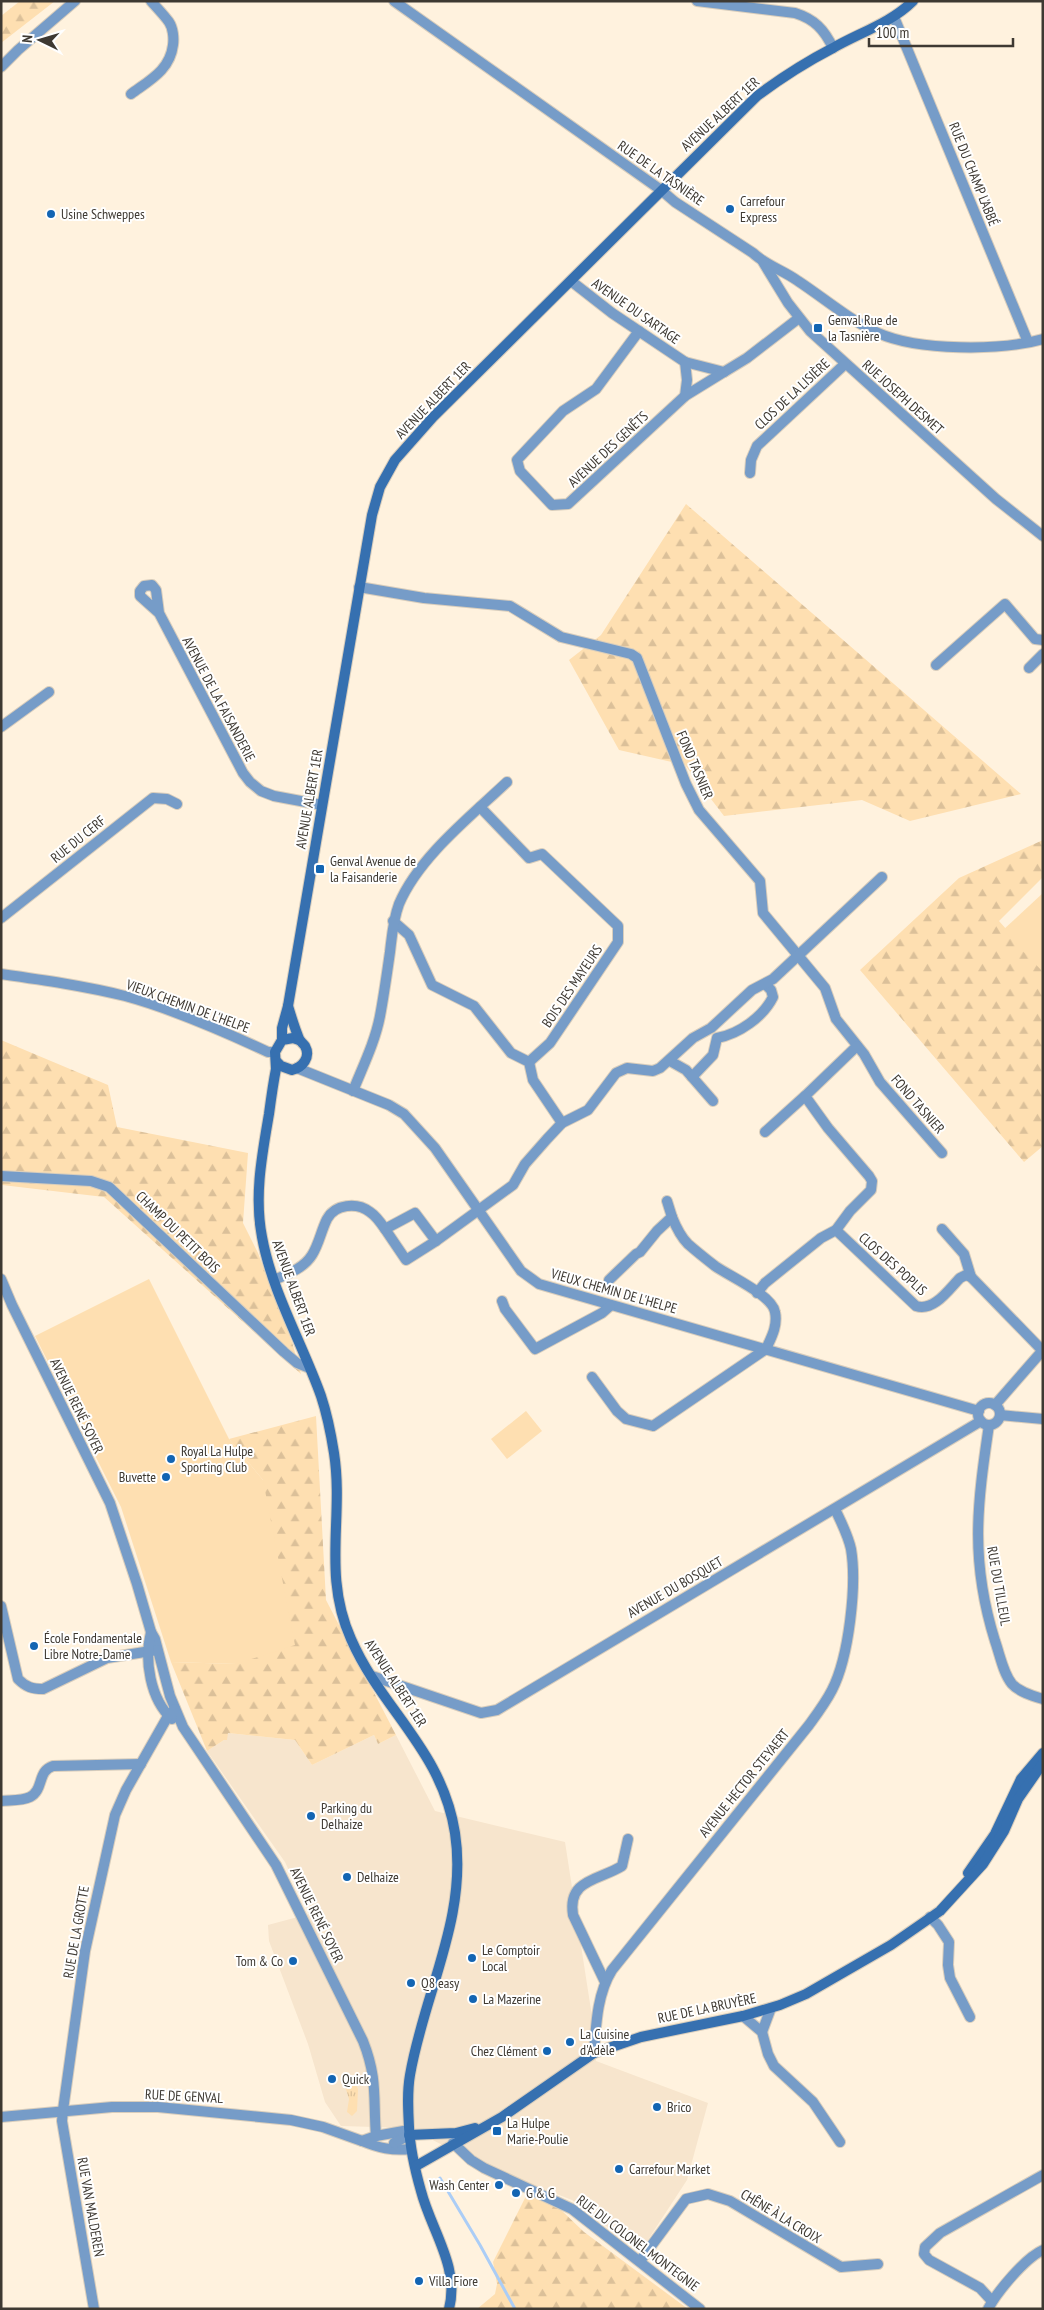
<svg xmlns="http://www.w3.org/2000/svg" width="1044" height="2310" viewBox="0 0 1044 2310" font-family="'PT Sans Narrow',sans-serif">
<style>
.built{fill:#f7e5cd}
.grass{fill:url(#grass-tufts)}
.forest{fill:url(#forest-firs)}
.pitch{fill:#fedfb1}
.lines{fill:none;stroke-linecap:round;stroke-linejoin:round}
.stream{stroke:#abcdf6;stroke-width:3}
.street-casing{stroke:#d8cdbc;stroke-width:12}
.secondary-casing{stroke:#d8cdbc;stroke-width:12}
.street{stroke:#769cc8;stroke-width:10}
.secondary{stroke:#3670b0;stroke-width:10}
.poi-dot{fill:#1365b3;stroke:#fff;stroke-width:2}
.labels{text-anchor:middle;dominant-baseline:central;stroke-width:4;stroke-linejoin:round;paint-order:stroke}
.street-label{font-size:14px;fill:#3e3932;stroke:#fff}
.poi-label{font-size:14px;fill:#3e3932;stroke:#fff;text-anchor:start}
</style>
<defs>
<pattern id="grass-tufts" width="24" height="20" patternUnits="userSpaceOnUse" patternTransform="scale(1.25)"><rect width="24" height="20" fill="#fedfb1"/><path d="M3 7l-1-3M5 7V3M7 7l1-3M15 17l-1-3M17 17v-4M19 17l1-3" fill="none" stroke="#dbc099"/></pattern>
<pattern id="forest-firs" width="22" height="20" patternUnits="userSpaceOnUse" patternTransform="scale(1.25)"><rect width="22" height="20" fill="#fedfb1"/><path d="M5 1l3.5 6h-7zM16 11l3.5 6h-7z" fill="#dbc099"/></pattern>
</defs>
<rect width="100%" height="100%" fill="#fff2de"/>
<polygon class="built" points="228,1733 295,1740 312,1765 374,1735 378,1744 396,1735 435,1811 565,1842 593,2023 596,2061 708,2103 687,2180 640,2252 572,2200 480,2164 409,2128 341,2126 325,2102 308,2044 269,1941 268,1925 309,1914 285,1862 207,1751 224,1740"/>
<polygon class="grass" points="355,2083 358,2089 357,2111 352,2116 347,2112 349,2099 345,2086"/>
<g class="forest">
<polygon points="20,1 55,1 1,43 1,16"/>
<polygon points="686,504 1021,794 910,821 862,800 724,816 685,765 619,750 569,660 601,635"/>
<polygon points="1043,840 1043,877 999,921 1043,971 1043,1146 1024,1162 860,970 959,878"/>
<polygon points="1,1040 108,1085 117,1127 248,1153 243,1223 258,1253 292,1342 301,1374 104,1197 2,1185"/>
<polygon points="316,1416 326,1600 396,1735 378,1744 374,1735 312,1765 295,1740 228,1733 227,1740 224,1740 207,1751 171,1662 236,1664 263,1480 229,1439"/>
<polygon points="527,2194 560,2209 584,2232 688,2309 477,2309 495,2294 497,2284 493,2262"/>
</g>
<g class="pitch">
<polygon points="1043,893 1043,972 1003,930"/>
<polygon points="149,1279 229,1439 263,1480 295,1645 236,1664 171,1662 121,1507 35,1336"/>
<polygon points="526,1411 542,1431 507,1459 491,1439"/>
</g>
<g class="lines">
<polyline class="stream" points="440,2178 480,2245 515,2309"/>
<defs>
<g id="street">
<path d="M 394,1 L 661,190 L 675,202 L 753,253 C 767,266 783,270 798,281 C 824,298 849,320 878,333 C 918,351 1001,351 1043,339"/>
<path d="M 697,1 L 795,13 C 814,19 824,29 833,48"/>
<polyline points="894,17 1028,342"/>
<polyline points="1,67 18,50 75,1"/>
<path d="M 131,94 C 150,80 170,70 173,45 C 174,38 173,28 169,22 C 164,15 157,8 151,1"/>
<polyline points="763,262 788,303 810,331 996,499 1043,536"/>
<polyline points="571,281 612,313 685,362 724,372 747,358 799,318"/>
<polyline points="639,331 596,389 563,411 517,460 520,471 552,505 568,504 685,396 724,372"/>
<polyline points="685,396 687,380 685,362"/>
<polyline points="750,473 751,460 757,446 845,364"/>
<polyline points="359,587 424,598 510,606 561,637 631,654 637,658 686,784 699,810 760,881 763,913 825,988 836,1019 864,1054 880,1082 942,1153"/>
<polyline points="159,613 140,596 140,591 144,586 152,585 156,590 159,613 243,773 250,782 261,791 274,796 322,805"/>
<polyline points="936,665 1005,604 1035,639 1043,640"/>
<polyline points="1029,668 1043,654"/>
<polyline points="1,727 49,692"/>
<polyline points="480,807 529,858 542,854 618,926 618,942 550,1043 529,1062"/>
<polyline points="1,918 153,798 167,799 177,804"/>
<polyline points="393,921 409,935 432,985 474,1006 511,1053 529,1062 533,1080 562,1123"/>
<path d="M 1,974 C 43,980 85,986 125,996 C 173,1009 223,1031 268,1052 L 275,1052"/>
<polyline points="670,1061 686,1070 713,1101"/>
<polyline points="297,1068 389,1105 404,1114 435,1148 521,1271 539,1284 979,1411"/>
<path d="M 692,1077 L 713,1055 L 717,1038 C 739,1034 763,1017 773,997 L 771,990 L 765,984"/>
<path d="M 353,1091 C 363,1066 375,1042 380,1016 C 384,995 387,973 390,952 C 392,935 393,920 399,904 C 419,857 470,817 507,782"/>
<polyline points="765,1132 805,1096"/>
<polyline points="1,1176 91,1181 109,1187 284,1352 297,1363 309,1368"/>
<polyline points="385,1229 406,1260 436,1241"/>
<polyline points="942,1229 964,1254 971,1277"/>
<path d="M 836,1230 L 916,1306 C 934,1312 949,1289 960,1278 L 966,1275 L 971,1277 L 1042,1350"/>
<path d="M 1,1279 L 12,1305 L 110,1503 L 137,1584 L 151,1632 L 155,1639 L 170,1696 L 183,1727 L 276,1865 L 363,2041 C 378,2079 373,2098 376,2136"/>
<path d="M 274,1280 C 288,1274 304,1268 312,1255 C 319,1244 321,1231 327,1219 C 335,1204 357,1202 370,1212 C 376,1216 381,1223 385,1229 L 415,1213 L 436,1241 L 513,1185 L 525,1164 L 547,1139 L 562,1123 L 588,1110 L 616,1073 L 627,1068 L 653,1071 L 660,1068 L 693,1038 L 711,1028 L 752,990 L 773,979 L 882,877"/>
<polyline points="609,1280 636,1254 640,1252 657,1231 672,1217 667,1201"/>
<polyline points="757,1293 765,1283 821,1238 836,1230 850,1211 871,1190 872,1181 869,1176 828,1128 805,1096 857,1046"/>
<polyline points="502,1301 505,1309 535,1349 602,1313 610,1306"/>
<path d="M 592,1377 L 617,1411 L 626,1419 L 653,1426 L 766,1349 C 771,1338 778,1326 775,1312 C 772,1295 729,1276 715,1266 C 706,1259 696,1251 688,1244 C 680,1236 676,1227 672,1217"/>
<circle cx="989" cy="1414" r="11"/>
<polyline points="995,1405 1043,1350"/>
<polyline points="1000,1415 1043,1419"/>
<path d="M 989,1425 C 977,1506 970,1561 995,1641 C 1000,1655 1003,1673 1012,1684 C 1019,1692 1033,1696 1043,1699"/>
<path d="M 1,1606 L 18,1679 C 26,1687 32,1689 43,1689 L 107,1658 L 157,1650"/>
<path d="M 151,1632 C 144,1660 150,1699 172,1719"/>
<polyline points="372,1676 481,1713 497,1710 981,1421"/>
<path d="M 1,1801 C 10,1800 22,1801 30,1797 C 44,1790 37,1771 53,1766 L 141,1764"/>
<polyline points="930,1917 938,1925 949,1942 948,1965 950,1978 970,2017"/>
<path d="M 605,1982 L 573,1915 C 567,1879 600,1880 622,1866 L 628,1839"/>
<polyline points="743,2016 762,2032 768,2054 774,2066 813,2102 840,2142"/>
<polyline points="762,2032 771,2008"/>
<path d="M 594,2053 C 596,2025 597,1994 612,1970 L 809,1725 C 817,1714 826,1702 832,1690 C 849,1657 857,1585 851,1549 C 848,1535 841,1522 835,1509"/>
<polyline points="1,2117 112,2107 158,2107 291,2120 323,2127 362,2141"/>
<path d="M 409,2130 L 376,2136 L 362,2141 C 379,2148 392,2151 411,2149"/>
<polyline points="394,2143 409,2135"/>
<polyline points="453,2143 471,2160 484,2168 572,2209 700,2309"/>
<polyline points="640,2261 686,2199 708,2194 730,2201 841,2267 878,2264"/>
<polyline points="992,2301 980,2288 929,2260 924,2254 925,2247 940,2233 1043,2175"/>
<polyline points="94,2309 62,2121 63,2110 85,1951 115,1815 126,1790 168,1716 175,1709"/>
<path d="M 988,2309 C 997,2292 1025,2258 1043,2250"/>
</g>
<g id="secondary">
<path d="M 282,1040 L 282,1028 L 288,1006 L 372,515 L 380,487 L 395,460 L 433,417 L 757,96 C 781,78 806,62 833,48 C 859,33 891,23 913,1"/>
<path d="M 299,1040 L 293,1038 L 282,1040 L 275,1052 L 276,1069 C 273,1084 271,1099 269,1114 C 262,1155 254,1196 262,1237 C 272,1292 302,1343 321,1396 C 327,1414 331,1434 334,1453 C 344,1518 322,1574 351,1639 C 382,1710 442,1750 455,1833 C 468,1917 424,1993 410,2075 C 407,2092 408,2109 409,2127 C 410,2148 415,2170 421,2191 C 431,2230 460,2267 449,2309"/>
<path d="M 276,1061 L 281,1066 L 292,1070 C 303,1067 311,1057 305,1046 C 302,1042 299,1041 298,1036 C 294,1026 291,1016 288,1006"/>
<polyline points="968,1873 995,1834 1021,1779 1043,1753"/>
<polyline points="409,2135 456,2133 475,2128"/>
<polyline points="416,2166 502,2117 594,2053 641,2037 743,2016 780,2005 806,1994 891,1945 940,1911 983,1864 1004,1831 1018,1799 1043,1763"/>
</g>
</defs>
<use href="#street" class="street-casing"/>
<use href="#secondary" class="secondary-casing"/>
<use href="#street" class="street"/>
<use href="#secondary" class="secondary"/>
</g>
<g class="poi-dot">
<circle cx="730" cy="209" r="5"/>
<circle cx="51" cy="214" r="5"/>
<rect x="813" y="323" width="10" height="10" rx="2.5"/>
<rect x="315" y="864" width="10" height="10" rx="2.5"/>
<circle cx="171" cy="1459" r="5"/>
<circle cx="166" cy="1477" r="5"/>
<circle cx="34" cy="1646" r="5"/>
<circle cx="311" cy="1816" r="5"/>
<circle cx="347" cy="1877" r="5"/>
<circle cx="472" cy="1958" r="5"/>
<circle cx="293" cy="1961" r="5"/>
<circle cx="411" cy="1983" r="5"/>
<circle cx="473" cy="1999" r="5"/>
<circle cx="570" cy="2042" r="5"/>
<circle cx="547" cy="2051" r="5"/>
<circle cx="332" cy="2079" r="5"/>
<circle cx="657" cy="2107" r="5"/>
<rect x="492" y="2126" width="10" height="10" rx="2.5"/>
<circle cx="619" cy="2169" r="5"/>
<circle cx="499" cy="2185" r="5"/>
<circle cx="516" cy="2193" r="5"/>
<circle cx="419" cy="2281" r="5"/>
</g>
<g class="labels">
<g class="street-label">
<text transform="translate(720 114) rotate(-43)">AVENUE ALBERT 1ER</text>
<text transform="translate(661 173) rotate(35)">RUE DE LA TASNIÈRE</text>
<text transform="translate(974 174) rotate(68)">RUE DU CHAMP L'ABBÉ</text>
<text transform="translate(636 311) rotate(35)">AVENUE DU SARTAGE</text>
<text transform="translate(792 394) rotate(-43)">CLOS DE LA LISIÈRE</text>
<text transform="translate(903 397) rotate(42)">RUE JOSEPH DESMET</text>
<text transform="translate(433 400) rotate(-46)">AVENUE ALBERT 1ER</text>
<text transform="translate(608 449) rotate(-43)">AVENUE DES GENÊTS</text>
<text transform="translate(219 699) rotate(62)">AVENUE DE LA FAISANDERIE</text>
<text transform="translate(695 765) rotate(67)">FOND TASNIER</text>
<text transform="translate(309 799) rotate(-80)">AVENUE ALBERT 1ER</text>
<text transform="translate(78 839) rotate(-39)">RUE DU CERF</text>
<text transform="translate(572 986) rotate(-56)">BOIS DES MAYEURS</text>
<text transform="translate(188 1006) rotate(20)">VIEUX CHEMIN DE L'HELPE</text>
<text transform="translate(918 1104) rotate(49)">FOND TASNIER</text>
<text transform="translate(178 1232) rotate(44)">CHAMP DU PETIT BOIS</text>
<text transform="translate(893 1264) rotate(42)">CLOS DES POPLIS</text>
<text transform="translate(294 1288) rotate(70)">AVENUE ALBERT 1ER</text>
<text transform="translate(614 1291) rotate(16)">VIEUX CHEMIN DE L'HELPE</text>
<text transform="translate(77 1406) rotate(64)">AVENUE RENÉ SOYER</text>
<text transform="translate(999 1586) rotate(80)">RUE DU TILLEUL</text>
<text transform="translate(675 1587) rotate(-30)">AVENUE DU BOSQUET</text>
<text transform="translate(396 1683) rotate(57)">AVENUE ALBERT 1ER</text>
<text transform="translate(744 1783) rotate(-51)">AVENUE HECTOR STEYAERT</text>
<text transform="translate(317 1915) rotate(64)">AVENUE RENÉ SOYER</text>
<text transform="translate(76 1932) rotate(-80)">RUE DE LA GROTTE</text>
<text transform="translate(707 2008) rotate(-12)">RUE DE LA BRUYÈRE</text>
<text transform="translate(184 2096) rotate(3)">RUE DE GENVAL</text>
<text transform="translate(91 2207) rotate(80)">RUE VAN MALDEREN</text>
<text transform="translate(781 2216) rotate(31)">CHÊNE À LA CROIX</text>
<text transform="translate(638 2243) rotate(37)">RUE DU COLONEL MONTEGNIE</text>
</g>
<g class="poi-label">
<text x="740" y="201">Carrefour<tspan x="740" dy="16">Express</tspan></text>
<text x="61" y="214">Usine Schweppes</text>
<text x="828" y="320">Genval Rue de<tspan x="828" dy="16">la Tasnière</tspan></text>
<text x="330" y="861">Genval Avenue de<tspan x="330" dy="16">la Faisanderie</tspan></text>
<text x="181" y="1451">Royal La Hulpe<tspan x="181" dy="16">Sporting Club</tspan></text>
<text x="156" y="1477" text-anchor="end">Buvette</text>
<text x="44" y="1638">École Fondamentale<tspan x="44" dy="16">Libre Notre-Dame</tspan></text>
<text x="321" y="1808">Parking du<tspan x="321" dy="16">Delhaize</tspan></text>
<text x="357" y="1877">Delhaize</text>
<text x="482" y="1950">Le Comptoir<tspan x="482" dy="16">Local</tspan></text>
<text x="283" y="1961" text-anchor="end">Tom &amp; Co</text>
<text x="421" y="1983">Q8 easy</text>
<text x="483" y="1999">La Mazerine</text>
<text x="580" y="2034">La Cuisine<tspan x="580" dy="16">d'Adèle</tspan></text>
<text x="537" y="2051" text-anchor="end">Chez Clément</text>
<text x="342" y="2079">Quick</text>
<text x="667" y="2107">Brico</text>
<text x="507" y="2123">La Hulpe<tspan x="507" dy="16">Marie-Poulie</tspan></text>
<text x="629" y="2169">Carrefour Market</text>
<text x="489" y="2185" text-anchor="end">Wash Center</text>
<text x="526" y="2193">G &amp; G</text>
<text x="429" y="2281">Villa Fiore</text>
</g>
</g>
<rect width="1044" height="2310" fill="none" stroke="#3e3932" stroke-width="5"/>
<g transform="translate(40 40) rotate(275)" stroke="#ffffff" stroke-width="4" paint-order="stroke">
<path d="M0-4L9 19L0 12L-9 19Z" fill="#3e3932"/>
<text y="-8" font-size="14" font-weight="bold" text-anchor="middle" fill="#3e3932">N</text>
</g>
<path d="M869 38v8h144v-8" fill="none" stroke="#3e3932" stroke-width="2.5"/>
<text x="876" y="38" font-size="15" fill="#3e3932" stroke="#ffffff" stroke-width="4" paint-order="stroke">100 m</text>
</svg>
